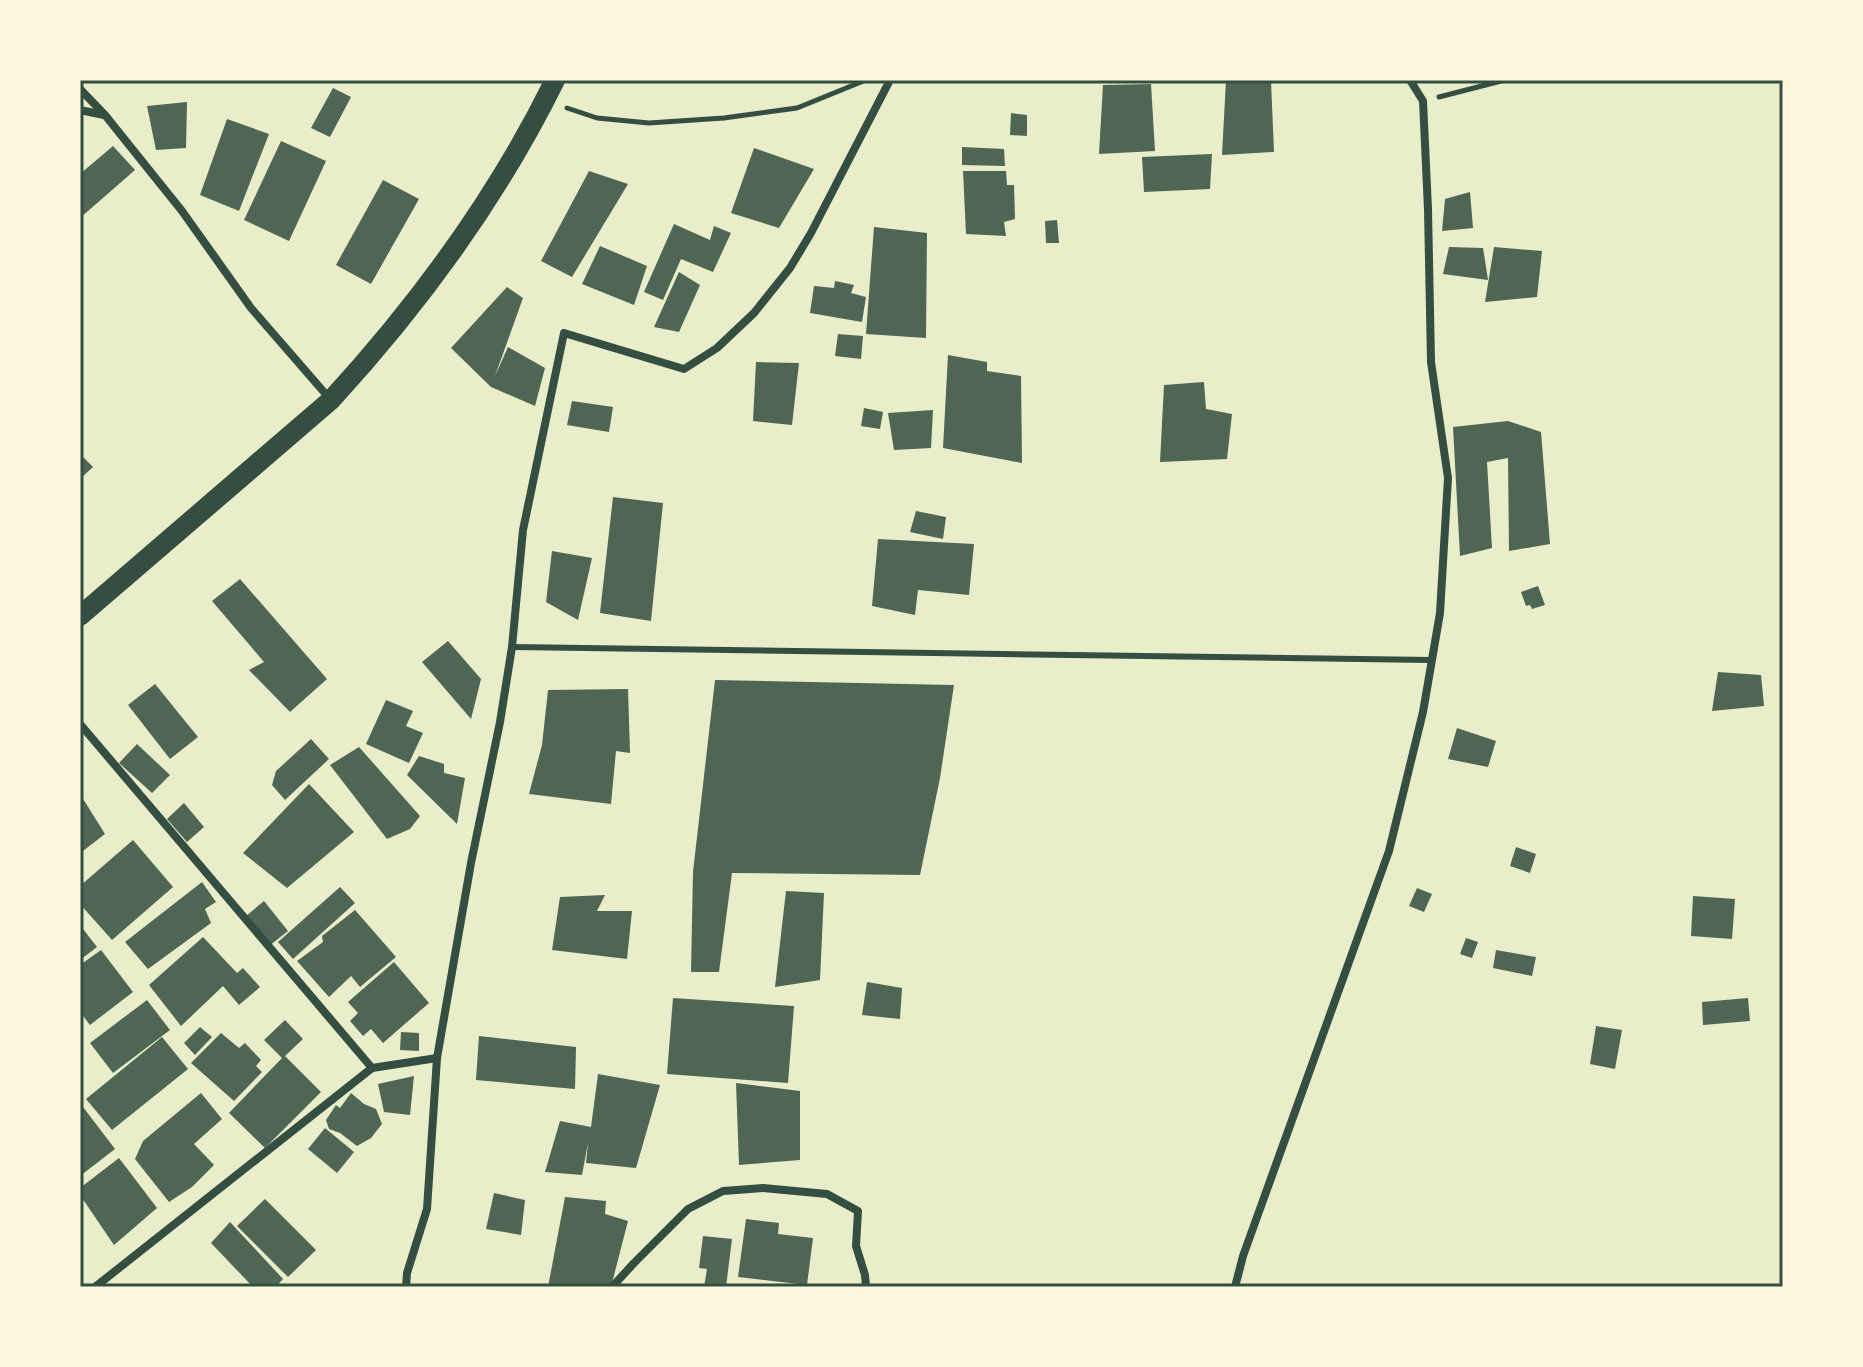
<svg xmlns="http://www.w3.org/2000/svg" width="1863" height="1367" viewBox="0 0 1863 1367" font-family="'Roboto Condensed',sans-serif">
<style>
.building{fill:#4f6655}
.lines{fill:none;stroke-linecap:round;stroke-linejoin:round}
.path{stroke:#344e41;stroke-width:5}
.service{stroke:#344e41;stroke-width:6}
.minor{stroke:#344e41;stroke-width:8}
.primary{stroke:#344e41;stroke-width:20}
.neatline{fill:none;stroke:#344e41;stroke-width:3}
</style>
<rect width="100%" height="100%" fill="#e9edc9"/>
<g class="building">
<polygon points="1226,80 1271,81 1274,152 1222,155"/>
<polygon points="1151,84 1155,151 1099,154 1103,85"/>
<polygon points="333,88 351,97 330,137 311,128"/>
<polygon points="187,102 186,148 156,150 147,106"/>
<polygon points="1011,113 1027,115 1027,136 1010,135"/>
<polygon points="227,119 269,134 239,211 200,195"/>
<polygon points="281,141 326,161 289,241 244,220"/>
<polygon points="113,146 135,170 80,218 80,174"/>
<polygon points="962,147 1004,149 1005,166 962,165"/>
<polygon points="754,148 814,169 779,228 731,213"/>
<polygon points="1212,154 1210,189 1144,192 1142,157"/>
<polygon points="589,171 628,184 572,277 541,261"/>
<polygon points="963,171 1006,171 1007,185 1014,185 1015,219 1004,222 1006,236 966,234"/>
<polygon points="383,180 419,199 371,284 336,265"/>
<polygon points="1470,192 1473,228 1442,231 1445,199"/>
<polygon points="1057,220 1059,243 1046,243 1045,221"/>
<polygon points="674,224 710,240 714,226 731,233 713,272 681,259 663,300 644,292"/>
<polygon points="874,227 927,233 926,338 866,334"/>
<polygon points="600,246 647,266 634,305 582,284"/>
<polygon points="1449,247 1483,248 1488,280 1443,274"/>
<polygon points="1494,247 1542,251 1537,297 1485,302"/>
<polygon points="679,272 700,285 679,332 654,327"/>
<polygon points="835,281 854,285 851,293 866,297 862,322 810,313 814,286 834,288"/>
<polygon points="507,287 523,298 495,376 508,347 545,368 535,406 491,387 451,348"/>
<polygon points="838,334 863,336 861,359 835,356"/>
<polygon points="948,355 987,362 987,371 1021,376 1022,463 943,448"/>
<polygon points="756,362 799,363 792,425 753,421"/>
<polygon points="1204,382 1206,409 1232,414 1227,459 1160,462 1164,385"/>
<polygon points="572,401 613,407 609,432 567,425"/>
<polygon points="864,408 883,412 880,429 861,426"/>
<polygon points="933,410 931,448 894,450 888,413"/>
<polygon points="1508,421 1541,432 1550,544 1509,551 1508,458 1487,462 1492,548 1460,556 1453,427"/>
<polygon points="83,457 93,467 80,479 80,459"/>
<polygon points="613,497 663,503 651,621 600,613"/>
<polygon points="916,511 946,517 943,539 910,532"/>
<polygon points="878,539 974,544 969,595 918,590 915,615 872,606"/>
<polygon points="552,551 592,558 578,620 546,602"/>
<polygon points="240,579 327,679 290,712 249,670 264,662 212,601"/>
<polygon points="1538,586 1545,605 1532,609 1530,605 1526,606 1521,592"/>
<polygon points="448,641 481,679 471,719 422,662"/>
<polygon points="1718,672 1761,675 1764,706 1712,711"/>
<polygon points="715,680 954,685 940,778 920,875 732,873 719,972 691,972 693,872"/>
<polygon points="155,684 198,737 170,759 128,705"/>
<polygon points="628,689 630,753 616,751 611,804 529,794 542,745 548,690"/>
<polygon points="386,700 413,711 406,726 423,733 409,763 366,744"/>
<polygon points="1457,728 1496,741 1488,767 1448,759"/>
<polygon points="311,739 329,759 285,800 272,785 276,771"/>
<polygon points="137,744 170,775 152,793 119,763"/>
<polygon points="359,747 420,816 410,829 387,839 330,765"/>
<polygon points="419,756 444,764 444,773 465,778 457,824 407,775"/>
<polygon points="309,784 354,832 287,888 243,853"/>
<polygon points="80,794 105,834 83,851 80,846"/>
<polygon points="184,803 204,827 187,842 167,819"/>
<polygon points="133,840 173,887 112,940 80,904 80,886"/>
<polygon points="1516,847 1536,854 1530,873 1510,866"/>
<polygon points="202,882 216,902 205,909 211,923 148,969 125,942"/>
<polygon points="340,887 355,903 293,959 278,942"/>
<polygon points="1417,888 1432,894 1424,912 1409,906"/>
<polygon points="786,891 824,893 820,980 775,987"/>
<polygon points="605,895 597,911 632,911 627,959 552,950 560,897"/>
<polygon points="1693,896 1735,899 1732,939 1691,936"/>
<polygon points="264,901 288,931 269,946 246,916"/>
<polygon points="355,910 396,957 360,987 351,976 329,997 297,961 323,942 322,936"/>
<polygon points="80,925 97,947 80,960"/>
<polygon points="203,937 237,973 243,968 260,987 239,1005 223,986 181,1026 149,985"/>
<polygon points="1466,938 1478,942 1472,958 1460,954"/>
<polygon points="101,950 133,992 90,1025 80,1012 80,965"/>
<polygon points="1496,950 1536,957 1532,976 1493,968"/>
<polygon points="394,962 429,1003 383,1043 371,1029 363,1036 350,1021 358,1013 348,1002"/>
<polygon points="867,982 902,988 900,1019 862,1015"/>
<polygon points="673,998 794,1006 788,1083 667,1074"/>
<polygon points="1748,998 1750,1021 1703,1025 1702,1002"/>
<polygon points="147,1000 170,1030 113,1073 90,1043"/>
<polygon points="285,1020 303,1039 285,1056 321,1092 265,1148 229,1113 282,1058 264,1040"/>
<polygon points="1596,1026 1622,1030 1615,1069 1590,1064"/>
<polygon points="200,1027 212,1037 195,1055 184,1043"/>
<polygon points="401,1032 419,1033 419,1051 400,1050"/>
<polygon points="221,1033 239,1048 245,1043 261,1060 256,1066 262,1072 234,1101 191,1063"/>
<polygon points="479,1036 576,1047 575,1089 476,1080"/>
<polygon points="162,1037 188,1069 112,1130 86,1099"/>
<polygon points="598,1074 660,1085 636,1168 586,1163 588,1143 582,1175 545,1172 560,1121 591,1127"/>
<polygon points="414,1076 410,1115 384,1112 378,1084"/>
<polygon points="736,1083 800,1091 800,1160 739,1165"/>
<polygon points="201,1093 222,1119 194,1144 214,1165 192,1187 169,1202 135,1159 143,1141"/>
<polygon points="351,1093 364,1104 376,1109 382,1124 371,1138 357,1146 340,1133 329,1129 326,1120 336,1105 340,1108"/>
<polygon points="80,1103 115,1149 80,1176"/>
<polygon points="325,1128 354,1152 337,1173 308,1149"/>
<polygon points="119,1158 157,1208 114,1245 80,1195 80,1188"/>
<polygon points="494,1193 525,1200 521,1235 486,1229"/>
<polygon points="565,1197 606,1201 605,1214 628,1221 611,1287 588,1285 587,1287 548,1287"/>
<polygon points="265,1199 316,1250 288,1277 237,1226"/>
<polygon points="746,1219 779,1223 778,1234 813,1238 807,1285 738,1277"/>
<polygon points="230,1222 283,1279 276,1287 253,1287 211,1243"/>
<polygon points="703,1236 732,1239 726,1287 704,1287 707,1269 699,1268"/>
</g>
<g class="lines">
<g class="path">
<polyline points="1439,97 1505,80"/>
<polyline points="567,108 597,118 649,123 724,118 797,108 866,80"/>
</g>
<polyline class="service" points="512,647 1431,660"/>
<g class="minor">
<polyline points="80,89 105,115 182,211 251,308 330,399"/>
<polyline points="80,110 104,115"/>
<polyline points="80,724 372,1068"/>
<polyline points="95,1287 372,1068 437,1058"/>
<polyline points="406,1287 407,1273 427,1209 437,1058 471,863 500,722 512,647 523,530 564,333 684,369 717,348 754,313 790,268 811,233 890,80"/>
<polyline points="612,1287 634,1263 688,1209 723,1191 763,1188 827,1194 858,1211 856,1246 865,1275 866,1287"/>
<polyline points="1235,1287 1243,1256 1389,851 1423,712 1440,613 1448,478 1431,362 1428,209 1423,101 1410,80"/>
</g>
<path class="primary" d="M 80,616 L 331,400 C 419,304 497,198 555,80"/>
</g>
<rect width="1863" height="1367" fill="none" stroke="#fefae0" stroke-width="164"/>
<rect x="82" y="82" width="1699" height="1203" class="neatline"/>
</svg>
